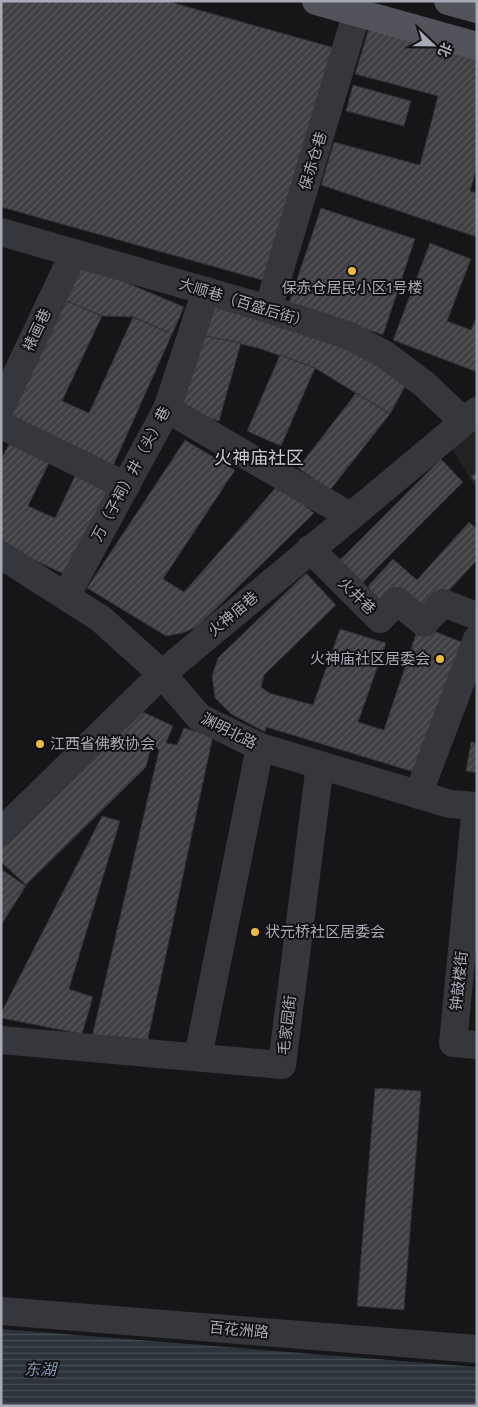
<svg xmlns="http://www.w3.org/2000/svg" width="478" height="1407" viewBox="0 0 478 1407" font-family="'Work Sans','Noto Sans SC',sans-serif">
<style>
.built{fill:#222124}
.water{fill:url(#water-rules)}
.building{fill:url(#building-hatch);stroke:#302f33}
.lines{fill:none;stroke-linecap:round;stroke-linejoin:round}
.minor{stroke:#36373c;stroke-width:28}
.major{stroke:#53545b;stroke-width:28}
.poi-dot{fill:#eebd37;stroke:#111012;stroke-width:2}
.labels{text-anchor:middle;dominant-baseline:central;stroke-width:4;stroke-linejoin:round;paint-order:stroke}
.street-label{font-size:15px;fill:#a8abb7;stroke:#111012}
.poi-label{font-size:15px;fill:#a8abb7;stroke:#111012;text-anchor:start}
.water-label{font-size:16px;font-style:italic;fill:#7f96b1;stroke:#111012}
.quarter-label{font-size:18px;fill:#c8cbd3;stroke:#111012}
</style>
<defs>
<pattern id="water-rules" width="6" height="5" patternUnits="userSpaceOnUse" patternTransform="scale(1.25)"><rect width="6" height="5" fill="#2c333b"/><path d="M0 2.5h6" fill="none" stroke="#484e55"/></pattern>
<pattern id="building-hatch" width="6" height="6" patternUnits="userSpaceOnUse" patternTransform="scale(1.25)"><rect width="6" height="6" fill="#404044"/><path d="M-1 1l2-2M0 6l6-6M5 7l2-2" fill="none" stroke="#59595d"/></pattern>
</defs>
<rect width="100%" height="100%" fill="#161517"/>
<polygon class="built" points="477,425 477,490 450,445"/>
<polygon class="water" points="1,1329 477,1367 477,1406 1,1406"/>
<g class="building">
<polygon points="1,1 167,1 342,50 276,284 1,207"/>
<polygon points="369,28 477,56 477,167 470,191 477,193 477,237 321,185 334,142 420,165 438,96 355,74"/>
<polygon points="353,85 411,101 404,126 346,111"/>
<polygon points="321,208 415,239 383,335 289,303"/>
<polygon points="430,243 471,259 447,321 471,330 477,316 477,372 393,340"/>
<polygon points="80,263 184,307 172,334 133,317 102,316 64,300"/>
<polygon points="210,298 376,358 408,381 390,414 315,368 258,348 200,335"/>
<polygon points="64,300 102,316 62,401 89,413 133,317 172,334 113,466 10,418"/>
<polygon points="200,335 241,343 219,421 179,409"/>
<polygon points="280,355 315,368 281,446 247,431"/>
<polygon points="356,393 390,414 330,490 298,468"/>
<polygon points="185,440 235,470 163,579 184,592 279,484 314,513 197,627 183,633 166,636 87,588"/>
<polygon points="10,442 50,461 28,506 55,518 76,474 116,493 75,579 1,545 1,459"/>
<polygon points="441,459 463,482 359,586 337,563"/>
<polygon points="477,471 477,483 471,477"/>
<polygon points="469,522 477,529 477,560 424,618 382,609 368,586 393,559 417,580"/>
<polygon points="306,573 336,605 264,675 261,687 269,693 313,705 340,629 386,643 358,722 384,730 419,625 464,643 417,773 266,727 265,732 231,714 215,698 212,676 218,658"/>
<polygon points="141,711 173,726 166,743 177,745 184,728 213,736 146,1048 92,1037 159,750 152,743 146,767 26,885 1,862 1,846 127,713"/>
<polygon points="471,742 477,743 477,773 466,771"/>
<polygon points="102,816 120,821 69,989 93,997 82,1034 1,1018 1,1013"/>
<polygon points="1,869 26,886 1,925"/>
<polygon points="375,1088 421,1091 404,1310 357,1306"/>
</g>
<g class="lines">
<g class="minor">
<polyline points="1,232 268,309 347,335 384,354 424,384 463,421"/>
<polyline points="268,309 357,12"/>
<polyline points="1,407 74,253"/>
<polyline points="167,409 350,516"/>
<polyline points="1,425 126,486"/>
<polyline points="310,549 380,619 397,601 424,623 443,603 477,616"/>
<polyline points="1,555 101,619 162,674 199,717 260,747 450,804 477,806"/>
<polyline points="66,596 167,409 206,291"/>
<polyline points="418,795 477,639"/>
<polyline points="476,806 453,1043 477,1045"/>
<polyline points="1,832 162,674 477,411"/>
<polyline points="1,1040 282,1065 320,765"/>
<polyline points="198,1057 260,747"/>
<polyline points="1,1311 477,1349"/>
</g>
<g class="major">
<polyline points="316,1 477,46"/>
<polyline points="448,1 477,9"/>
</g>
</g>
<g class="poi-dot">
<circle cx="352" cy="271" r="5"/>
<circle cx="440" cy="659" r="5"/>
<circle cx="40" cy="744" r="5"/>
<circle cx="255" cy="932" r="5"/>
</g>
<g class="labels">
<g class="street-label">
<text transform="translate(313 161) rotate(-73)">保赤仓巷</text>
<text transform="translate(244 303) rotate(17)">大顺巷（百盛后街）</text>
<text transform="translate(37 330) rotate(-65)">裱画巷</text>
<text transform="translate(131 474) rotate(-62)">万（子祠）井（头）巷</text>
<text transform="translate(357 596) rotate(45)">火井巷</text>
<text transform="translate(233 614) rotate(-40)">火神庙巷</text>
<text transform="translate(229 731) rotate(27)">渊明北路</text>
<text transform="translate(459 981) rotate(-84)">钟鼓楼街</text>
<text transform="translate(287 1025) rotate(-83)">毛家园街</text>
<text transform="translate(239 1330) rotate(5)">百花洲路</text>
</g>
<g class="poi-label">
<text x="352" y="288" text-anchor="middle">保赤仓居民小区1号楼</text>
<text x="430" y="659" text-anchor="end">火神庙社区居委会</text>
<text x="50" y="744">江西省佛教协会</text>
<text x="265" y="932">状元桥社区居委会</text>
</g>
<g class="water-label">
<text x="40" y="1369">东湖</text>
</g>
<g class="quarter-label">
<text x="259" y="457">火神庙社区</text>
</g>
</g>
<rect width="478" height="1407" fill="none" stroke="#a8abb7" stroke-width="5"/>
<g transform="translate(433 45) rotate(112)" stroke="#111012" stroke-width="4" paint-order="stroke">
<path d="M0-4L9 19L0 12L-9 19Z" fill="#a8abb7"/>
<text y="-8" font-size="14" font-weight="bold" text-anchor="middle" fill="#a8abb7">北</text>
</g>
</svg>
